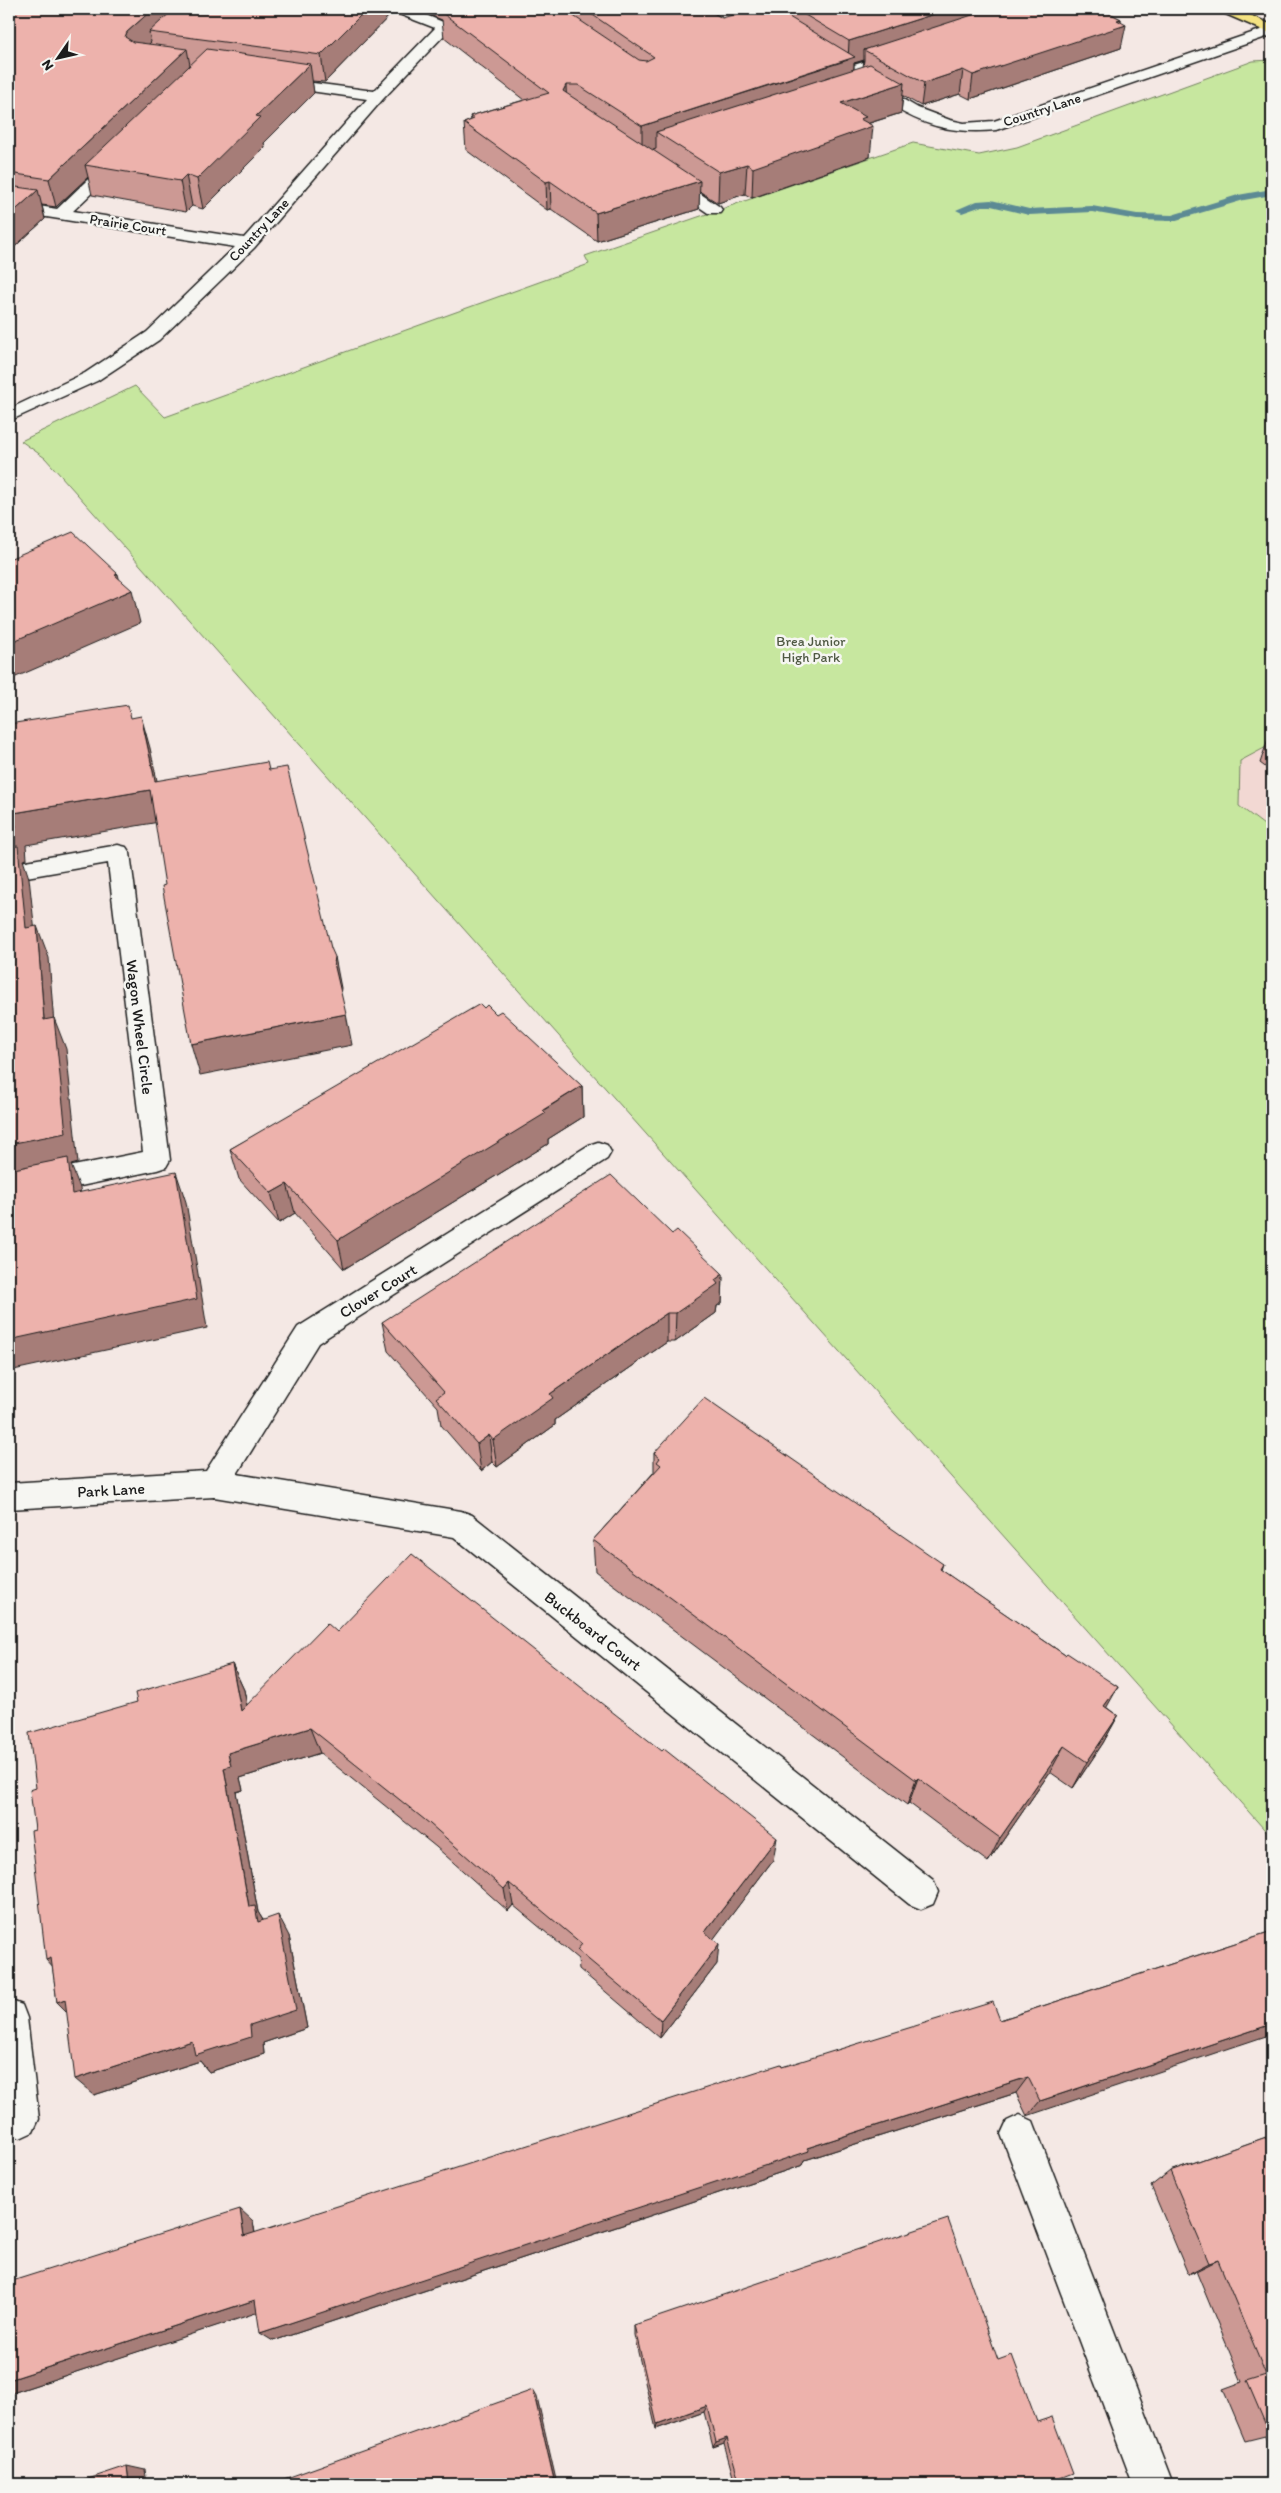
<svg xmlns="http://www.w3.org/2000/svg" width="1281" height="2493" viewBox="0 0 1281 2493" font-family="Itim,sans-serif">
<style>
.built{fill:#f2d8d3}
.green{fill:#c7e79f;stroke:#72825e}
.lines{fill:none;stroke-linecap:round;stroke-linejoin:round}
.stream{fill:#5c8a94;fill-rule:evenodd}
.minor-casing{stroke:#1c1c1c;stroke-width:3}
.major-casing{stroke:#1c1c1c;stroke-width:3}
.minor{fill:#f6f6f2;fill-rule:evenodd}
.major{fill:#f5e382;fill-rule:evenodd}
.wall{fill:#cc9994;stroke:#1c1c1c;fill-rule:evenodd}
.shaded-wall{fill:#a67d78;stroke:#1c1c1c}
.building{fill:#edb2ac;stroke:#1c1c1c}
.labels{text-anchor:middle;dominant-baseline:central;stroke-width:5;stroke-linejoin:round;paint-order:stroke}
.far-street-label{font-size:14px;fill:#1c1c1c;stroke:#f6f6f2}
.far-park-label{font-size:14px;fill:#4f5943;stroke:#f6f6f2}
.street-label{font-size:16px;fill:#1c1c1c;stroke:#f6f6f2}
</style>
<rect width="100%" height="100%" fill="#f4e8e4"/>
<filter id="ink" filterUnits="userSpaceOnUse"><feTurbulence type="fractalNoise" baseFrequency=".02" numOctaves="2"/><feDisplacementMap in="SourceGraphic" scale="10" xChannelSelector="R" yChannelSelector="G"/><feConvolveMatrix kernelMatrix="1 2 1 2 8 2 1 2 1" color-interpolation-filters="sRGB"/></filter>
<g filter="url(#ink)">
<polygon class="built" points="1272,744 1272,831 1239,806 1240,761"/>
<polygon class="green" points="1272,60 1272,744 1240,761 1239,806 1272,831 1272,1838 45,458 21,441 135,386 165,417 589,264 585,256 913,143 979,155 1017,147 1253,61"/>
<g class="lines">
<polygon class="stream" points="1272,189 1272,195 1244,200 1173,221 1137,220 1092,212 1029,215 991,206 982,206 962,213 956,210 977,201 991,200 1029,209 1092,206 1137,214 1172,215 1238,195"/>
<defs>
<g id="minor">
<polygon points="392,9 411,9 443,22 470,9 487,9 449,30 383,99 254,248 159,340 97,381 9,421 9,409 85,373 147,332 235,247 9,211 9,201 57,209 111,157 117,155 125,160 123,163 73,211 244,238 367,99 275,86 268,82 275,78 374,91 435,28 394,12"/>
<path d="M 1272,26 L 1272,35 L 996,130 C 950,134 924,126 885,102 C 877,97 868,93 863,86 L 865,83 L 875,83 L 918,108 L 950,120 L 964,123 L 994,121 Z"/>
<polygon points="899,51 906,55 904,58 846,76 839,72 841,69"/>
<polygon points="667,173 673,175 720,207 722,210 720,213 708,213 661,181 659,178"/>
<polygon points="118,845 126,847 130,853 170,1160 166,1167 157,1170 9,1201 9,1179 143,1152 108,863 9,880 9,864"/>
<polygon points="598,1142 607,1145 611,1152 607,1159 318,1343 237,1474 461,1511 472,1515 933,1880 938,1892 933,1904 921,1909 909,1904 454,1537 214,1497 9,1509 9,1483 206,1471 298,1327 589,1145"/>
<polygon points="9,2000 22,2005 27,2018 39,2119 33,2132 20,2138 9,2133"/>
<polygon points="1020,2115 1033,2121 1173,2484 1133,2484 1001,2134 1007,2121"/>
</g>
<polygon id="major" points="1219,9 1237,9 1272,25 1272,34 1221,12"/>
</defs>
<use href="#minor" class="minor-casing"/>
<use href="#major" class="major-casing"/>
<use href="#minor" class="minor"/>
<use href="#major" class="major"/>
</g>
<g class="wall">
<polygon points="9,9 392,13 325,82 312,81 314,93 264,143 265,147 203,209 192,206 186,212 92,195 88,177 56,207 42,205 45,219 9,252"/>
<path d="M 415,9 L 707,9 L 722,18 L 784,14 L 785,9 L 1101,9 L 1121,19 L 1121,48 L 970,99 L 960,94 L 921,106 L 903,96 L 901,113 L 867,124 L 870,157 L 752,198 L 745,194 L 718,203 L 699,191 L 699,209 L 597,241 L 551,209 L 547,210 L 466,150 L 464,123 L 471,120 L 470,116 L 524,100 L 444,38 L 442,20 ZM 864,60 L 863,67 L 854,70 L 854,63 Z"/>
<polygon points="1272,727 1272,772 1260,763"/>
<polygon points="484,1008 496,1014 582,1086 583,1117 548,1139 548,1144 344,1269 295,1213 279,1223 239,1179 230,1149"/>
<polygon points="672,1234 723,1274 722,1303 717,1306 716,1313 675,1342 667,1342 555,1420 555,1425 497,1467 492,1462 481,1471 441,1425 438,1407 388,1351 382,1322"/>
<polygon points="654,1453 943,1564 941,1570 1065,1655 1118,1687 1106,1707 1118,1716 1103,1743 1073,1788 1050,1772 988,1862 909,1803 907,1805 595,1571 593,1540 654,1472"/>
<polygon points="337,1632 773,1860 713,1939 717,1964 660,2038 579,1969 578,1959 513,1905 508,1911 436,1847 320,1753 240,1778 243,1790 236,1792 258,1912 263,1920 289,1936 307,2028 263,2043 264,2054 209,2072 200,2061 94,2095 67,2012 57,2002 35,1830 36,1788 137,1702 232,1664 244,1690 247,1705"/>
<polygon points="1272,1931 1027,2116 1016,2093 805,2160 803,2165 273,2341 257,2312 9,2394 9,2282 253,2221 255,2233 782,2067 1000,2020"/>
<polygon points="1272,2135 1272,2454 1265,2436 1245,2441 1223,2389 1242,2382 1196,2271 1188,2274 1151,2186 1170,2171"/>
<polygon points="634,2325 998,2360 1058,2484 735,2484 724,2443 713,2447 704,2412 656,2429 634,2335"/>
</g>
<g class="shaded-wall">
<polygon points="153,9 188,9 149,32 151,42 133,59 125,37 127,32"/>
<polygon points="367,9 392,9 392,13 325,82 321,55"/>
<polygon points="950,9 1018,9 864,50 864,60 854,63 853,84 656,132 656,149 642,154 642,126 848,60 849,41"/>
<polygon points="1121,19 1120,27 1126,25 1121,48 970,99 973,75"/>
<polygon points="187,49 192,76 85,165 88,177 56,207 49,179"/>
<polygon points="310,64 314,93 264,143 265,147 203,209 197,179 256,116"/>
<polygon points="963,70 960,94 921,106 924,83"/>
<polygon points="904,83 901,113 866,124 873,126 870,157 752,198 753,168 841,103"/>
<polygon points="566,85 567,113 563,91"/>
<polygon points="747,164 745,194 718,203 719,172"/>
<polygon points="186,175 192,206 186,212 180,181"/>
<polygon points="550,181 551,209 547,210 546,182"/>
<polygon points="700,181 699,209 597,241 596,213"/>
<polygon points="38,190 45,219 9,252 9,216"/>
<polygon points="118,574 123,594 132,590 140,623 9,680 9,643"/>
<polygon points="141,716 150,748 164,813 155,781"/>
<polygon points="150,790 159,822 26,845 27,859 23,860 29,878 38,960 26,928 9,864 9,828 14,813"/>
<polygon points="37,926 49,958 56,1051 44,1020"/>
<polygon points="335,957 341,988 340,995 334,963"/>
<polygon points="346,1014 352,1045 200,1075 191,1044"/>
<polygon points="54,1018 66,1049 78,1163 71,1165 80,1188 84,1224 9,1177 9,1144"/>
<polygon points="582,1086 583,1117 548,1139 548,1144 344,1269 338,1240"/>
<polygon points="176,1172 186,1202 207,1328 9,1371 9,1340"/>
<polygon points="287,1184 295,1213 279,1223 271,1193"/>
<polygon points="723,1274 722,1303 717,1306 716,1313 675,1342 676,1313 715,1280"/>
<polygon points="667,1313 667,1342 555,1420 555,1425 497,1467 493,1440 550,1394"/>
<polygon points="489,1435 492,1462 481,1471 477,1444"/>
<polygon points="232,1664 244,1690 253,1736 241,1711"/>
<polygon points="1118,1687 1103,1714 1104,1706"/>
<polygon points="1118,1716 1103,1743 1073,1788 1087,1762"/>
<polygon points="310,1728 320,1753 240,1778 243,1790 236,1792 258,1912 267,1927 270,1942 249,1907 224,1768 228,1753"/>
<polygon points="1064,1746 1050,1772 988,1862 1000,1838"/>
<polygon points="918,1778 909,1803 907,1805 916,1780"/>
<polygon points="777,1838 773,1860 703,1953 705,1932"/>
<polygon points="509,1883 513,1905 508,1911 504,1889"/>
<polygon points="278,1915 289,1936 307,2028 263,2043 264,2054 209,2072 200,2061 94,2095 75,2079 192,2041 250,2025"/>
<polygon points="719,1944 717,1964 660,2038 661,2020"/>
<polygon points="51,1958 64,1980 46,1960"/>
<polygon points="65,1999 75,2020 57,2002"/>
<polygon points="1272,2024 1272,2034 1027,2116 1040,2101"/>
<polygon points="1028,2077 1016,2093 805,2160 803,2165 273,2341 260,2333 807,2148"/>
<polygon points="240,2209 253,2221 257,2248 244,2236"/>
<polygon points="1218,2260 1196,2271 1188,2274 1209,2263"/>
<polygon points="255,2300 268,2309 9,2394 9,2380"/>
<polygon points="533,2390 537,2397 557,2484 555,2484"/>
<polygon points="707,2406 704,2412 656,2429 657,2424"/>
<polygon points="727,2438 724,2443 713,2447 716,2442"/>
<polygon points="127,2466 145,2470 147,2484 129,2484"/>
</g>
<g class="building">
<polygon points="9,9 153,9 127,32 125,37 133,42 187,49 49,179 9,173"/>
<polygon points="174,9 367,9 321,55 149,32"/>
<polygon points="444,9 563,9 639,60 646,61 654,57 584,9 707,9 722,18 754,9 776,9 855,57 642,126 578,85 566,85 563,91 700,181 596,213 550,181 546,182 464,123 474,119 470,116 549,93 441,12"/>
<polygon points="795,9 950,9 849,41"/>
<polygon points="991,9 1101,9 1121,19 1117,20 1126,25 973,75 963,70 924,83 864,50"/>
<polygon points="207,49 310,64 256,116 260,117 197,179 186,175 180,181 85,165"/>
<polygon points="870,64 904,83 841,103 866,117 860,119 873,126 753,168 747,164 719,172 656,132"/>
<polygon points="9,186 38,190 9,216"/>
<polygon points="73,532 118,574 115,575 132,590 9,643 9,559"/>
<polygon points="128,705 131,718 141,716 155,781 267,762 269,770 287,767 331,948 335,957 334,963 346,1014 191,1044 162,886 165,885 150,790 14,813 16,827 9,828 9,724"/>
<polygon points="18,846 26,928 37,926 44,1020 54,1018 66,1133 9,1144 9,847"/>
<polygon points="480,1004 484,1008 487,1005 496,1014 501,1011 582,1086 543,1110 546,1113 338,1240 287,1184 271,1193 230,1149"/>
<polygon points="68,1158 72,1194 176,1172 197,1299 9,1340 9,1170"/>
<polygon points="611,1175 672,1234 677,1230 723,1274 715,1280 718,1284 676,1313 667,1313 550,1394 553,1398 493,1440 489,1435 477,1444 436,1398 444,1392 382,1322"/>
<polygon points="704,1398 943,1564 940,1569 1065,1655 1067,1653 1118,1687 1104,1706 1118,1716 1087,1762 1064,1746 1000,1838 918,1778 916,1780 593,1540 661,1465 657,1462 660,1458 654,1453"/>
<polygon points="412,1554 662,1751 664,1749 777,1838 705,1932 719,1944 661,2020 577,1950 582,1944 509,1883 504,1889 430,1824 310,1728 228,1753 231,1766 224,1768 249,1907 255,1906 258,1922 278,1915 296,2010 250,2025 251,2037 195,2055 192,2041 75,2079 65,1999 57,2002 51,1958 46,1960 31,1831 35,1830 30,1790 36,1788 29,1733 137,1702 135,1693 232,1664 241,1711 327,1623 337,1632"/>
<polygon points="1272,1931 1272,2024 1040,2101 1028,2077 807,2148 809,2151 260,2333 255,2300 9,2380 9,2282 240,2209 244,2236 781,2064 782,2067 993,2002 1000,2020"/>
<polygon points="1272,2135 1272,2434 1270,2435 1247,2381 1266,2375 1218,2260 1209,2263 1170,2171"/>
<polygon points="948,2219 998,2360 1012,2355 1037,2422 1052,2417 1073,2473 1057,2479 1058,2484 740,2484 727,2438 716,2442 707,2406 657,2424 634,2325"/>
<polygon points="533,2390 555,2484 270,2484"/>
<polygon points="127,2466 129,2484 73,2484"/>
</g>
</g>
<g class="labels">
<g class="far-street-label">
<text transform="translate(1042 110) rotate(-18)">Country Lane</text>
<text transform="translate(128 225) rotate(9)">Prairie Court</text>
<text transform="translate(259 230) rotate(-47)">Country Lane</text>
</g>
<g class="far-park-label">
<text x="811" y="641">Brea Junior<tspan x="811" dy="16">High Park</tspan></text>
</g>
<g class="street-label">
<text transform="translate(140 1027) rotate(83)">Wagon Wheel Circle</text>
<text transform="translate(378 1291) rotate(-32)">Clover Court</text>
<text transform="translate(111 1490) rotate(-3)">Park Lane</text>
<text transform="translate(593 1631) rotate(38)">Buckboard Court</text>
</g>
</g>
<rect width="1281" height="2493" fill="none" stroke="#f6f6f2" stroke-width="30"/>
<rect x="15" y="15" width="1251" height="2463" fill="none" stroke="#1c1c1c" stroke-width="2" filter="url(#ink)"/>
<g transform="translate(58 58) rotate(236)" stroke="#f6f6f2" stroke-width="4" paint-order="stroke">
<path d="M0-4L9 19L0 12L-9 19Z" fill="#1c1c1c"/>
<text y="-8" font-size="14" font-weight="bold" text-anchor="middle" fill="#1c1c1c">N</text>
</g>
</svg>
